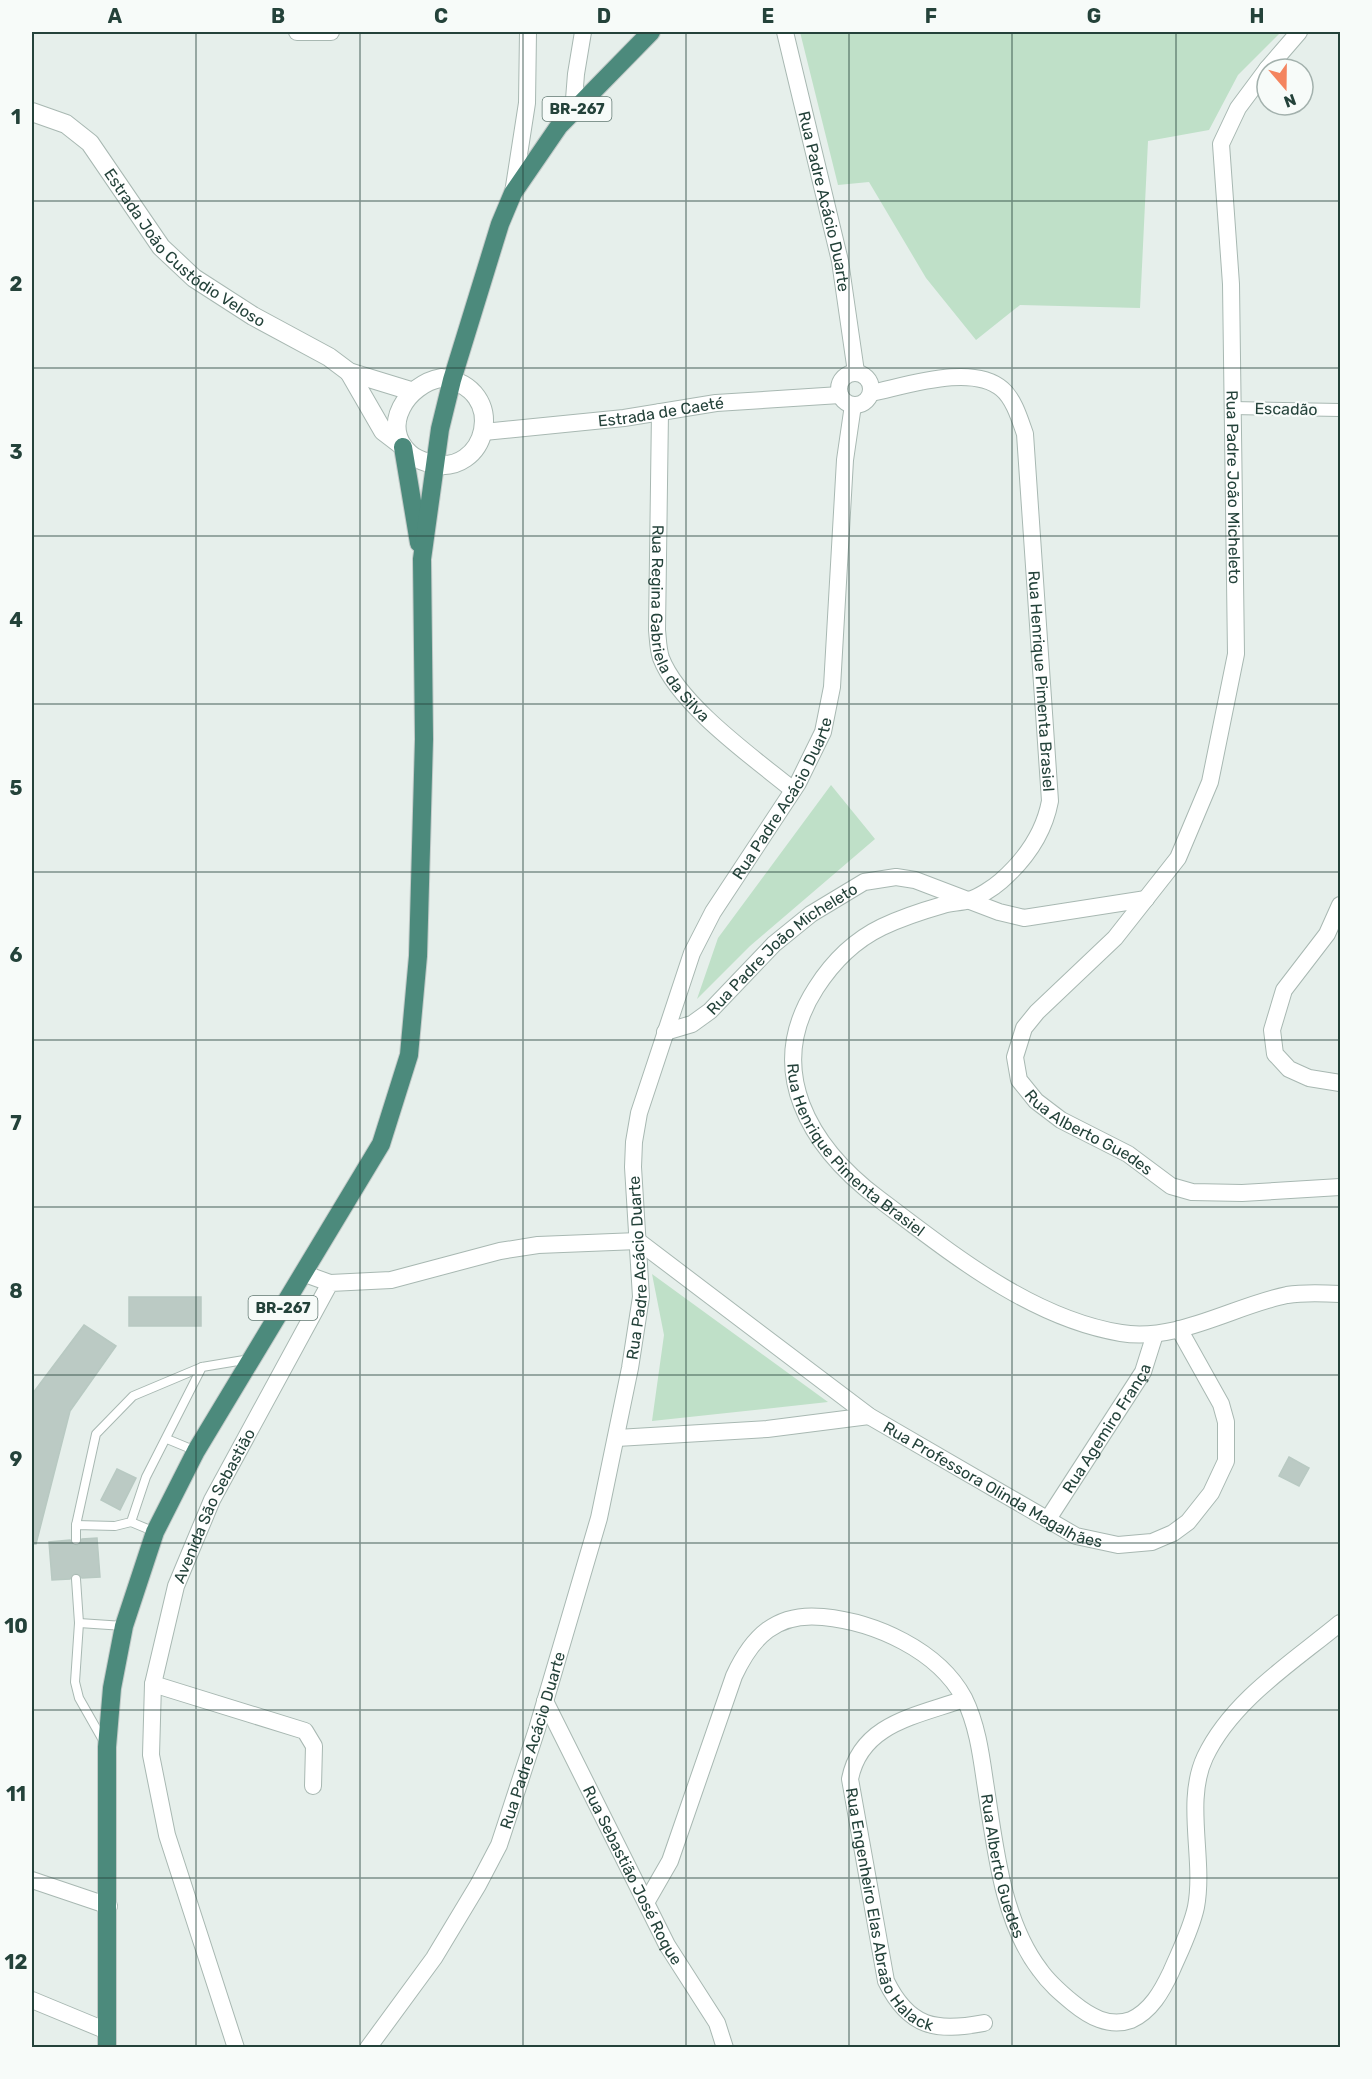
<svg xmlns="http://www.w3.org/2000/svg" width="1372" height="2079" viewBox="0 0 1372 2079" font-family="Rubik,sans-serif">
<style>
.green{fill:#bfe0c8}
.building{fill:#bbcac4;stroke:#b8c9c2;stroke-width:1.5}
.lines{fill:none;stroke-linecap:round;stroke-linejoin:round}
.service-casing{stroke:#a8b8b2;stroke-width:10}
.pedestrian-casing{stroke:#a8b8b2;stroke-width:14}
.minor-casing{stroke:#a8b8b2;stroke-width:18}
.tertiary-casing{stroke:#a8b8b2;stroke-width:20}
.trunk-casing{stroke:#c2cac8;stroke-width:20}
.service{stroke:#fff;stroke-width:8}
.pedestrian{stroke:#fff;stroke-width:12}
.minor{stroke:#fff;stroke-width:16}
.tertiary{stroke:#fff;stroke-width:18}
.trunk{stroke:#4c8a7c;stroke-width:18}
.grid{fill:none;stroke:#24423a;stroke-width:1.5;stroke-opacity:0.55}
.labels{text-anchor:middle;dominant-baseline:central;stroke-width:4.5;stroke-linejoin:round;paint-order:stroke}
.shield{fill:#f7fbf9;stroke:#637a73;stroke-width:1.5}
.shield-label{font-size:15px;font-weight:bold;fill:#24423a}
.street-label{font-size:16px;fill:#24423a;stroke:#f7fbf9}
.neatline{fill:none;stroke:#24423a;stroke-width:2}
.grid-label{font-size:20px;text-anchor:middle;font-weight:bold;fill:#24423a}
</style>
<rect width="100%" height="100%" fill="#e6efeb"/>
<g class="green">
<polygon points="800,32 1281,32 1238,75 1209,130 1148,141 1140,308 1020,305 976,340 926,278 869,182 838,185"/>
<polygon points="831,785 875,839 750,946 697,999 718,938"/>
<polygon points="652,1274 828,1402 652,1421 664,1335"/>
</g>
<g class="building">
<rect x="129" y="1297" width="72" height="29"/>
<polygon points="84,1325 116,1346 70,1411 36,1544 32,1544 33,1393"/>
<polygon points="1289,1457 1309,1468 1299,1486 1279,1476"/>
<polygon points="117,1469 136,1478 120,1510 101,1500"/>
<polygon points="97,1538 100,1577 82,1578 75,1573 70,1579 52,1580 49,1542 70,1540 77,1546 82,1539"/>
</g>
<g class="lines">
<defs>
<g id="service">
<polyline points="167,1439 196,1451"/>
<polyline points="131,1522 155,1532"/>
<polyline points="76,1525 96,1434 133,1396 202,1367"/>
<polyline points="76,1540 76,1525 115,1526 131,1522 146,1477 202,1367 250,1359"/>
<polyline points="76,1579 79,1623 75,1682 79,1698 104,1742"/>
<polyline points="79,1623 124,1626"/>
</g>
<polyline id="pedestrian" points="1232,408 1340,410"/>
<g id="minor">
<polyline points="297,32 331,32"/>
<path id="s1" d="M 785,32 L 840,261 L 856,372"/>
<path id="s2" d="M 1267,69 L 1238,108 L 1221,144 L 1231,284 L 1236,654 L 1210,782 L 1178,858 L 1115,938 L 1037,1012 L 1024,1028 L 1015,1057 L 1019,1080 L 1036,1101 L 1061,1120 L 1128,1154 L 1171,1186 L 1192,1192 L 1242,1193 L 1340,1187"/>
<polyline points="1267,69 1299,32"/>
<polyline points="573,112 576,74 583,32"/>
<polyline points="513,193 527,103 528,32"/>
<circle cx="855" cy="389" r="16"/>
<path id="s3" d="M 871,393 C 906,386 972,363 1002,389 C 1014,399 1020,420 1025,434 L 1050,801 C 1044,833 1026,859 1001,881 C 993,888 979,897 969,900 C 961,903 951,902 943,905 C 922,911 901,918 882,927 C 855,940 832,963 816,988 C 763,1070 810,1147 879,1199 C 951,1253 1030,1318 1121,1333 C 1178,1342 1233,1306 1287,1295 C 1305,1292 1323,1293 1340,1294"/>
<path id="s4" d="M 660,412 L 657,630 C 658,639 658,649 661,658 C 679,705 754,758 793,790"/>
<path id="s5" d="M 484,432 L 624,418 L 716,403 L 840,395"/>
<polyline points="1340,905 1327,934 1284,990 1272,1030 1275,1054 1289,1069 1309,1078 1340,1083"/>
<path id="s6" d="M 665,1032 L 692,1024 L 710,1011 L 774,944 L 811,914 L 864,882 L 896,877 L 915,880 L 999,912 L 1024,918 L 1146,899"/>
<polyline points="305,1274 330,1283"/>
<polyline points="617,1438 767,1429 869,1416"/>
<path id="s7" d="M 1048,1519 L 1143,1372 L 1155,1334"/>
<polyline points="153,1684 305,1731 314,1746 313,1786"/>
<path id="s8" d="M 964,1699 C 917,1716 861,1723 850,1779 L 886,1981 C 909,2028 936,2032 984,2023"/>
<path id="s9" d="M 545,1701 L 667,1945 L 717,2023 L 725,2048"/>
<polyline points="32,1880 109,1906"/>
<path id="s10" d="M 647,1901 L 670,1861 L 734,1676 C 752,1637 776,1612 823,1617 C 875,1622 938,1650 964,1698 C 977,1724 981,1754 985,1782 C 995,1844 1001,1919 1040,1970 C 1049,1983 1061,1993 1073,2003 C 1089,2016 1109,2028 1131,2020 C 1151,2011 1162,1991 1171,1972 C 1180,1951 1191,1930 1196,1907 C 1205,1859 1184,1802 1205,1757 C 1232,1700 1293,1662 1340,1623"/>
<polyline points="32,2000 107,2031"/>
<path id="s11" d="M 236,2048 L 167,1835 L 151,1755 L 153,1684 L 176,1586 L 212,1500 L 330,1283 L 391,1280 L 500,1251 L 538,1245 L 638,1241 L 869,1416 L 1076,1536 L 1118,1545 L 1152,1542 L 1173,1533 L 1188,1522 L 1211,1493 L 1226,1461 L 1226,1422 L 1221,1404 L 1179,1329"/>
<path id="s12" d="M 368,2048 L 434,1958 L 478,1885 L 499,1845 L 537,1729 L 599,1518 L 630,1368 L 641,1297 L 633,1167 L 634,1142 L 639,1113 L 692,953 L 713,912 L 798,783 L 823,732 L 832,687 L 845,460 L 853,405"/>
</g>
<g id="tertiary">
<path id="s13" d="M 32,112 L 66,124 L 90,143 L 161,247 L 194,278 L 253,316 L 329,357 L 349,372 L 411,391"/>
<polyline points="349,372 383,431 400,444"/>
<path d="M 441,378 C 511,387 487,480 429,463 C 422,461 414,458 409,453 C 380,426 407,384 441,378 Z"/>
</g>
<g id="trunk">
<polyline points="403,447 419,543"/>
<polyline points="107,2048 107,1747 112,1688 124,1626 155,1532 196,1451 381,1144 409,1055 418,956 424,739 422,559 440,429 452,380 500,224 513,193 559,126 651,32"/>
</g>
</defs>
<use href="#service" class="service-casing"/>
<use href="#pedestrian" class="pedestrian-casing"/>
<use href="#minor" class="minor-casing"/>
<use href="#tertiary" class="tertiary-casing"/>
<use href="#trunk" class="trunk-casing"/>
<use href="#service" class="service"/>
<use href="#pedestrian" class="pedestrian"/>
<use href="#minor" class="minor"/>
<use href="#tertiary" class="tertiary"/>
<use href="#trunk" class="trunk"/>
</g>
<path class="grid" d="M 196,32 L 196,2048M 360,32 L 360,2048M 523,32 L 523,2048M 686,32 L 686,2048M 849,32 L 849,2048M 1012,32 L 1012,2048M 1176,32 L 1176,2048M 32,201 L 1340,201M 32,368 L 1340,368M 32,536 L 1340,536M 32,704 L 1340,704M 32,872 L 1340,872M 32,1040 L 1340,1040M 32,1207 L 1340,1207M 32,1375 L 1340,1375M 32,1543 L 1340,1543M 32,1710 L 1340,1710M 32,1878 L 1340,1878"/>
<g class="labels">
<g class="shield">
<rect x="542.5" y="97" width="69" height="24" rx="4.5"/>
<rect x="248.5" y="1296" width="69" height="24" rx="4.5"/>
</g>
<g class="shield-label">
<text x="577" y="109">BR-267</text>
<text x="283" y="1308">BR-267</text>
</g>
<g class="street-label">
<text stroke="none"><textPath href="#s1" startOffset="174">Rua Padre Acácio Duarte</textPath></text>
<text stroke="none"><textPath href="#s13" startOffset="210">Estrada João Custódio Veloso</textPath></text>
<text transform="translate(1286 409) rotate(1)">Escadão</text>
<text stroke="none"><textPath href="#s5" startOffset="178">Estrada de Caeté</textPath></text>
<text stroke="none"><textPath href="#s2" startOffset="432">Rua Padre João Micheleto</textPath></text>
<text stroke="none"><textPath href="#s4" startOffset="218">Rua Regina Gabriela da Silva</textPath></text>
<text stroke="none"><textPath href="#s3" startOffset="434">Rua Henrique Pimenta Brasiel</textPath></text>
<text stroke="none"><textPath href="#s12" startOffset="1342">Rua Padre Acácio Duarte</textPath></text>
<text stroke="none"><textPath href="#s6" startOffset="146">Rua Padre João Micheleto</textPath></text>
<text stroke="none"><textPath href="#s2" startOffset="1184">Rua Alberto Guedes</textPath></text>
<text stroke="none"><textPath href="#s3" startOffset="1060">Rua Henrique Pimenta Brasiel</textPath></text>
<text stroke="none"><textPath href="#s12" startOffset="838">Rua Padre Acácio Duarte</textPath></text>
<text stroke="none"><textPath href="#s7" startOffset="108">Rua Agemiro França</textPath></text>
<text stroke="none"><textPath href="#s11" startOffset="1562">Rua Professora Olinda Magalhães</textPath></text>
<text stroke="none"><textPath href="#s11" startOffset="566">Avenida São Sebastião</textPath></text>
<text stroke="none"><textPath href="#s12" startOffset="352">Rua Padre Acácio Duarte</textPath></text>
<text stroke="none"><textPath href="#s10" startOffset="699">Rua Alberto Guedes</textPath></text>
<text stroke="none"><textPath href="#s9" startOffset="195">Rua Sebastião José Roque</textPath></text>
<text stroke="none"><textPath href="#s8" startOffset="288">Rua Engenheiro Elas Abraão Halack</textPath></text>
</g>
</g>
<rect width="1372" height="2079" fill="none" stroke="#f7fbf9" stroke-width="66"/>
<g transform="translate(1285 87) rotate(160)"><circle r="28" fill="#f7fbf9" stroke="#a3b1ad" stroke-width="1.5"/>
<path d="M0-4.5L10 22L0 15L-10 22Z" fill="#f4845f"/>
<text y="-9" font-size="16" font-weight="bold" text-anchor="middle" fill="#24423a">N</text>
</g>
<rect x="33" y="33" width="1306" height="2013" class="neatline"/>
<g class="grid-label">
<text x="115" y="23">A</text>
<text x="278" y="23">B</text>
<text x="441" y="23">C</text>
<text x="604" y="23">D</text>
<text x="768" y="23">E</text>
<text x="931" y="23">F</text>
<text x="1094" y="23">G</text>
<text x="1257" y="23">H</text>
<text x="16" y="124">1</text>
<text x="16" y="291">2</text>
<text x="16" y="459">3</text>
<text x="16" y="627">4</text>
<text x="16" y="795">5</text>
<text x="16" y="962">6</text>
<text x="16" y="1130">7</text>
<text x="16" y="1298">8</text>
<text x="16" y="1466">9</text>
<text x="16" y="1633">10</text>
<text x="16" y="1801">11</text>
<text x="16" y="1969">12</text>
</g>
</svg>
